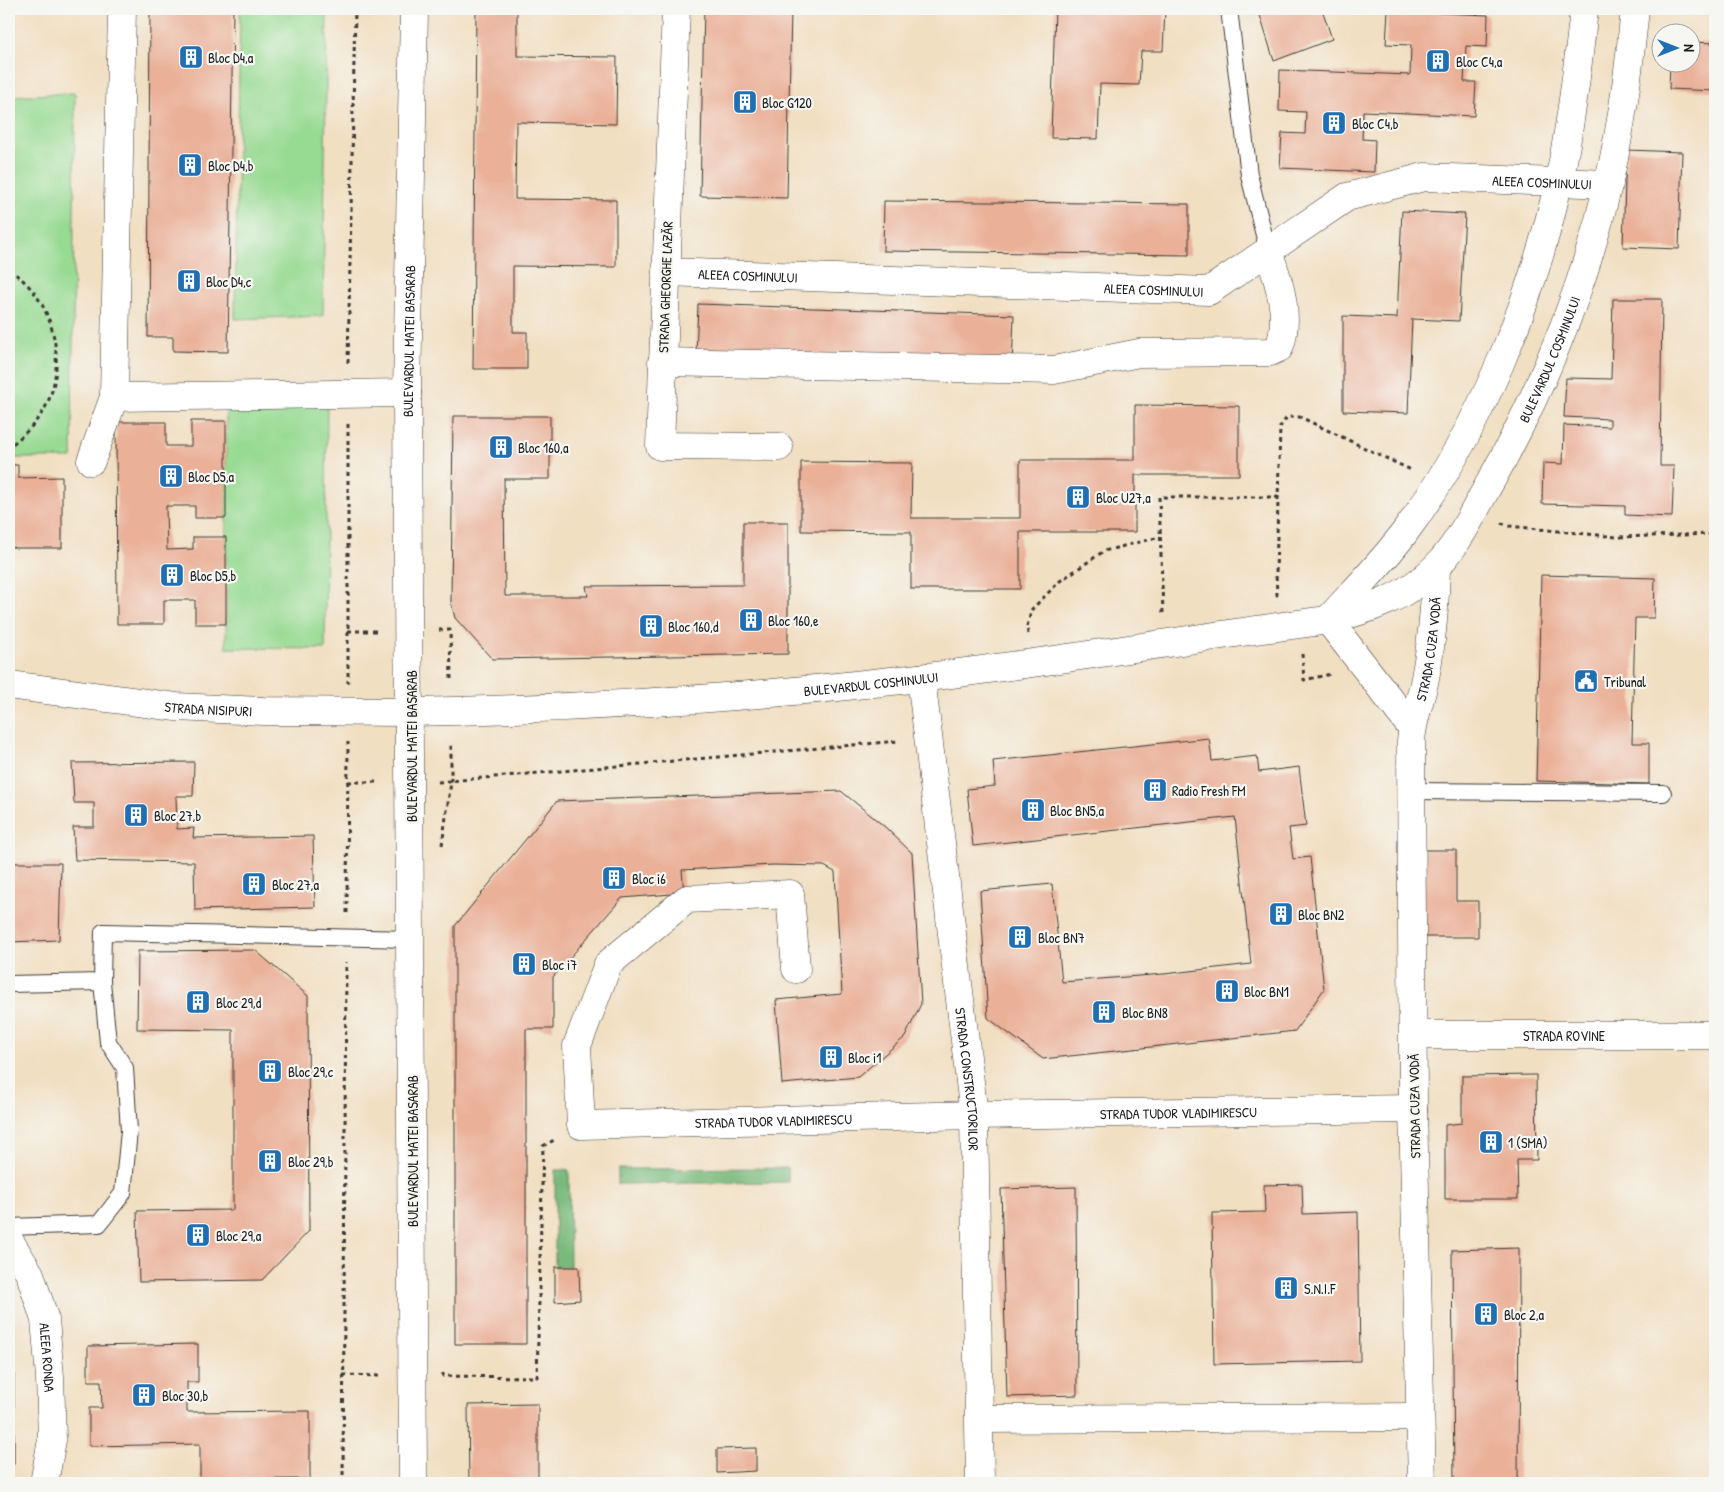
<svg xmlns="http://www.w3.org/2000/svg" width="1724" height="1492" viewBox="0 0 1724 1492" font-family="'Patrick Hand',sans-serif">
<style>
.green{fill:#97da92;stroke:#5a7b57}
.forest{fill:#79ba7c;stroke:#4a6b4c}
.building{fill:#eab098}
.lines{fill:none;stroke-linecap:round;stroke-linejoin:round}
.service-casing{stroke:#3c3935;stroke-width:18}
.minor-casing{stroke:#3c3935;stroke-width:29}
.tertiary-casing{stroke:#3c3935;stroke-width:29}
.primary-casing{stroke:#3c3935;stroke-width:29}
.path{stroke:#3c3935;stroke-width:3;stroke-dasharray:4 4;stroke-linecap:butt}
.service{stroke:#fff;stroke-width:16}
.minor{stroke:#fff;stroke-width:28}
.tertiary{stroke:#fff;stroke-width:28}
.primary{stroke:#fff;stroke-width:28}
.labels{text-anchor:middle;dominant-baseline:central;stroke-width:4.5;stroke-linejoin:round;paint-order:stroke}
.poi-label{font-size:14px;fill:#1c1c1c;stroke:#f6f6f2;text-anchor:start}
.street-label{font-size:14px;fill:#1c1c1c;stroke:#f6f6f2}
</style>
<rect width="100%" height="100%" fill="#f6f6f2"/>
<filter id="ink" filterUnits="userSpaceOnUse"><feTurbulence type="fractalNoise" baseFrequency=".02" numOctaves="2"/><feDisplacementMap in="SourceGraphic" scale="10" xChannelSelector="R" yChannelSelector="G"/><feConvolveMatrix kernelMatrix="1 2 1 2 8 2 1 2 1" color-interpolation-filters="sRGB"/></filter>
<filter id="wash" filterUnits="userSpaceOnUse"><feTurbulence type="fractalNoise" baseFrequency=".0096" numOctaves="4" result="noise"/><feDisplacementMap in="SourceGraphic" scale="20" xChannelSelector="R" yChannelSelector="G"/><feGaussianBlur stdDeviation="1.12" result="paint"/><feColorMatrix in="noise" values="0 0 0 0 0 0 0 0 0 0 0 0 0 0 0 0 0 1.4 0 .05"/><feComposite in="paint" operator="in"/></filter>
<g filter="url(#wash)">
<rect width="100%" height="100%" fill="#f1dfc2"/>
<g class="green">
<polygon points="240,9 327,9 323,316 235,319"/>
<polygon points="75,93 72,458 9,458 9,96"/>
<polygon points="226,397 327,397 325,649 226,648"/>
</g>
<g class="forest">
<polygon points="788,1168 788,1182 618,1184 618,1169"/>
<polygon points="555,1170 569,1170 570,1267 555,1267"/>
</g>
<g id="blocks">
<g class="building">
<polygon points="150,9 233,9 228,352 173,351 173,337 148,337"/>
<polygon points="476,9 517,9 517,56 617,57 616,124 516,122 515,199 616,200 616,267 513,266 513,332 527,332 527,369 473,369"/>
<polygon points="704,9 791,9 787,198 700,196"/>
<polygon points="1055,9 1165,9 1163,51 1141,51 1139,85 1100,84 1098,139 1051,138"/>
<polygon points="1258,9 1322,9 1332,39 1274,61"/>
<polygon points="1388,11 1488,15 1487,47 1466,46 1464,82 1476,82 1474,116 1363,111 1362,139 1375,140 1374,172 1280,168 1282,133 1305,134 1306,112 1279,111 1280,70 1410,75 1411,45 1386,44"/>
<polygon points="1692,42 1715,43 1715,91 1669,89 1670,62 1692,62"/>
<polygon points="1626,150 1682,152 1679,249 1623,247"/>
<polygon points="884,201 1189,204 1189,255 883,251"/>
<polygon points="1402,211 1465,214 1459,321 1412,319 1408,413 1343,411 1343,316 1397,318"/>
<polygon points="1613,299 1662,299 1660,466 1674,466 1672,517 1625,515 1625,506 1542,504 1543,463 1563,464 1564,425 1610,427 1610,419 1564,417 1566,378 1611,379"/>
<polygon points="698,304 1014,315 1012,366 696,355"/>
<polygon points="1135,405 1239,406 1239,475 1135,475 1135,532 1020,532 1020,589 911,589 911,532 801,531 801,462 912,463 911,518 1020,518 1020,460 1135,460"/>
<polygon points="453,416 550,416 550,479 504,479 505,596 588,596 586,586 743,585 743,522 788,522 788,654 492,659 455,618 451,602"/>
<polygon points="191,421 226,421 226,518 195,518 195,506 166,506 167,550 193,549 193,537 226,537 226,624 195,624 195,600 164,600 164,624 117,624 116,422 166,422 166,446 191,446"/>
<polygon points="9,465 18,465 18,478 62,477 62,548 16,548 9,546"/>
<polygon points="1541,575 1655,578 1654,618 1635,618 1632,743 1649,743 1649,784 1536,781"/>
<polygon points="1209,738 1212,761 1257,756 1259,772 1299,767 1306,826 1289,828 1293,859 1310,857 1324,989 1295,1031 1043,1059 988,1018 980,891 1052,884 1062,982 1164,974 1251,964 1235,817 973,846 967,789 995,786 993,761"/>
<polygon points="194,762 193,796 176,796 177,829 194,828 193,838 313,836 315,907 195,910 194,862 75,860 73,827 94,827 94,803 74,803 72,763"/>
<polygon points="841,791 885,827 912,853 921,1004 905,1037 858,1077 782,1084 776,1000 842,994 835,872 824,866 773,865 682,870 684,893 622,898 553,977 553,1029 526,1029 526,1344 455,1344 455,926 557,801"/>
<polygon points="1424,850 1456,850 1456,901 1478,901 1478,937 1422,937"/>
<polygon points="9,863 61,863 59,940 9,942"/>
<polygon points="255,950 308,996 309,1231 262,1280 139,1282 137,1211 233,1210 233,1030 137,1029 138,951"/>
<polygon points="1536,1075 1537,1160 1517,1160 1518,1199 1445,1199 1445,1125 1462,1123 1462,1076"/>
<polygon points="1302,1184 1303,1214 1358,1212 1360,1361 1214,1364 1212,1213 1265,1212 1264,1185"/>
<polygon points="1076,1187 1077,1395 1007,1397 1001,1189"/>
<polygon points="1519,1248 1518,1483 1454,1483 1452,1250"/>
<polygon points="555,1267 579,1267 580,1300 555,1302"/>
<polygon points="198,1344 198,1382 187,1382 187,1412 310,1411 310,1479 200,1480 200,1444 89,1446 89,1408 102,1408 101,1381 88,1381 88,1346"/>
<rect x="9" y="1348" width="5" height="116"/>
<polygon points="538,1404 538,1483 469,1483 468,1405"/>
<polygon points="756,1448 756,1471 717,1473 717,1449"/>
</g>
</g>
</g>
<g filter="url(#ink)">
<use href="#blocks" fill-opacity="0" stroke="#3c3935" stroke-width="1"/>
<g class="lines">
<defs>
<g id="service">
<polyline points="1229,9 1249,175 1268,251"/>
<polyline points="1411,791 1663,793"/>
<polyline points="9,984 102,982 103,932 411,939"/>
<polyline points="9,1227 99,1224 123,1193 129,1131 125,1068 108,1042 102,982"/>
</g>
<g id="minor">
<polyline points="122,9 114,397 407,393"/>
<polyline points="676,9 660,446 779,447"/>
<path id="s1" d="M 666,272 L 1209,291 L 1347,197 L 1424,177 L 1609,184"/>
<path d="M 662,362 L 1054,370 L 1139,353 L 1270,352 L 1279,348 C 1291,317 1279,281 1268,251"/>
<polyline points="91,461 114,397"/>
<path id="s2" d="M 921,678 L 974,1115 L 980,1483"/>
<path id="s3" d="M 9,685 L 176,707 L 263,711 L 411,712"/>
<path id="s4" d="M 796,969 L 790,894 L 687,899 L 608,964 L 577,1046 L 581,1125 L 974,1115 L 1413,1109"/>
<path id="s5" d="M 1413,1035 L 1715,1035"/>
<path id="s6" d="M 9,1240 L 30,1274 L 45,1320 L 50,1377 L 52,1440 L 44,1483"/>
<polyline points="980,1419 1420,1417"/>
</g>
<g id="tertiary">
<path d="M 1328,620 C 1354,591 1382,563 1405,532 C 1480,430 1531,304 1559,181 C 1571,125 1578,66 1584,9"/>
<polyline points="1328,620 1412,728"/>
<path id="s7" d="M 411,712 C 580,709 750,698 919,678 C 1056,662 1191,638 1328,620 C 1368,610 1405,598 1435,568 C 1459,545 1475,508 1492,479 C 1543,387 1584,287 1608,185 C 1622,127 1629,67 1635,9"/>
<path id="s8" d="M 1422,1483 L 1413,1109 L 1411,742 C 1412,720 1421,700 1425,678 C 1432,642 1435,605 1436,568"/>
</g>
<g id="primary">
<path id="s9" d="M 413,1483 L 407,393 L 414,9"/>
</g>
</defs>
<use href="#service" class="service-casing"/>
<use href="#minor" class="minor-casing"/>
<use href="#tertiary" class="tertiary-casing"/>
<use href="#primary" class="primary-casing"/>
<g class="path">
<path d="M 9,270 C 52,295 68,359 47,404 C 38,422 24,435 9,447"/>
<polyline points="348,363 355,9"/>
<polyline points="348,424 348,683"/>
<polyline points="1501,523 1509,526 1617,537 1715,534"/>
<polyline points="1278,595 1277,595 1276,574 1280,427 1287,417 1300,417 1411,470"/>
<polyline points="1163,613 1159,497 1278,497"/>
<polyline points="439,630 450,630 451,681"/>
<polyline points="348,631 378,631"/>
<polyline points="1028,634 1027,626 1032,609 1060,581 1104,551 1160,537"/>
<polyline points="1302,654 1304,680 1331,674"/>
<polyline points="348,782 380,782"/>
<polyline points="438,782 898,741"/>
<polyline points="442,845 451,782 451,742"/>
<polyline points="347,913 348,742"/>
<polyline points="443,1373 443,1376 537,1377 543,1146 556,1139"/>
<polyline points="343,1375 383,1376"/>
<polyline points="343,1483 346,962"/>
</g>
<use href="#service" class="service"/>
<use href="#minor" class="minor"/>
<use href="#tertiary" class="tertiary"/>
<use href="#primary" class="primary"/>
</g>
</g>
<defs>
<symbol id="building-square" viewBox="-11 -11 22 22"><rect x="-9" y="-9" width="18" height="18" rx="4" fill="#1f6fb2" stroke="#f6f6f2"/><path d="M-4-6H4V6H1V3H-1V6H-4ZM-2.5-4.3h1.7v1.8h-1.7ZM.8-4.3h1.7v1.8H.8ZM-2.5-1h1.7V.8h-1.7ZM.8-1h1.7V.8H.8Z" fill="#fff"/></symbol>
<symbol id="civic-square" viewBox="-11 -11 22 22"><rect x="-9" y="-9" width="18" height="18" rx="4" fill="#1f6fb2" stroke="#f6f6f2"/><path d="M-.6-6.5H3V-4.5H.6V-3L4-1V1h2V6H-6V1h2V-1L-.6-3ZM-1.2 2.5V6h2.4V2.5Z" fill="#fff"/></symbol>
</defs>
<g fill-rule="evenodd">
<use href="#building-square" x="177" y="43" width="28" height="28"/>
<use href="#building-square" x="1424" y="47" width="28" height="28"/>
<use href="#building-square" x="731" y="88" width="28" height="28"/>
<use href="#building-square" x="1320" y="109" width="28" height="28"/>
<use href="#building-square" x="176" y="151" width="28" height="28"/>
<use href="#building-square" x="175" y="267" width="28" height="28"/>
<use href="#building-square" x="487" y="433" width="28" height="28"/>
<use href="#building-square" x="157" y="462" width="28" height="28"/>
<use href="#building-square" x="1064" y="483" width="28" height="28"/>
<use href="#building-square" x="158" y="561" width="28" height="28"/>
<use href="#building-square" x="737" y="606" width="28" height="28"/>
<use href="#building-square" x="637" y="612" width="28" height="28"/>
<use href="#civic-square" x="1572" y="667" width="28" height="28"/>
<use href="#building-square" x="1141" y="776" width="28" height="28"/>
<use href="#building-square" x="1019" y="796" width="28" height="28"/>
<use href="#building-square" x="122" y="801" width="28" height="28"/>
<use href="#building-square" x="600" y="864" width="28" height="28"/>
<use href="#building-square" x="240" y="870" width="28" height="28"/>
<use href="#building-square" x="1267" y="900" width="28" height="28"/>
<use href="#building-square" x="1006" y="923" width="28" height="28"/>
<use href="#building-square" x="510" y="950" width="28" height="28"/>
<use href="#building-square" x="1213" y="977" width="28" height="28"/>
<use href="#building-square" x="184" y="988" width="28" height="28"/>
<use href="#building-square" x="1090" y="998" width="28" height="28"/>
<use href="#building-square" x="817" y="1043" width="28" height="28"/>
<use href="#building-square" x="256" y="1057" width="28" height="28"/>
<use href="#building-square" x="1477" y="1128" width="28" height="28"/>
<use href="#building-square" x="256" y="1147" width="28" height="28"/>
<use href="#building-square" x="184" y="1221" width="28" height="28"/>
<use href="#building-square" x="1272" y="1274" width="28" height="28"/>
<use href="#building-square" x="1472" y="1300" width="28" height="28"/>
<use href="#building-square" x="130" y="1381" width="28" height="28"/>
</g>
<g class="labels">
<g class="poi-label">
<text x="208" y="57">Bloc D4,a</text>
<text x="1456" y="61">Bloc C4,a</text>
<text x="762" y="102">Bloc G120</text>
<text x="1352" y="123">Bloc C4,b</text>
<text x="208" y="165">Bloc D4,b</text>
<text x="206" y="281">Bloc D4,c</text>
<text x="518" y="447">Bloc 160,a</text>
<text x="188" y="476">Bloc D5,a</text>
<text x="1096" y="497">Bloc U27,a</text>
<text x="190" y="575">Bloc D5,b</text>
<text x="768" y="620">Bloc 160,e</text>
<text x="668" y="626">Bloc 160,d</text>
<text x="1604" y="681">Tribunal</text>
<text x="1172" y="790">Radio Fresh FM</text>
<text x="1050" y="810">Bloc BN5,a</text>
<text x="154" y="815">Bloc 27,b</text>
<text x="632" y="878">Bloc i6</text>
<text x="272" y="884">Bloc 27,a</text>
<text x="1298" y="914">Bloc BN2</text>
<text x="1038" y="937">Bloc BN7</text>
<text x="542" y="964">Bloc i7</text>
<text x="1244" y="991">Bloc BN1</text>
<text x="216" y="1002">Bloc 29,d</text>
<text x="1122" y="1012">Bloc BN8</text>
<text x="848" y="1057">Bloc i1</text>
<text x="288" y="1071">Bloc 29,c</text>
<text x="1508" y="1142">1 (SMA)</text>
<text x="288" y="1161">Bloc 29,b</text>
<text x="216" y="1235">Bloc 29,a</text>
<text x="1304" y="1288">S.N.I.F</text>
<text x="1504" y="1314">Bloc 2,a</text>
<text x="162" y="1395">Bloc 30,b</text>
</g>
<g class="street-label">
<text stroke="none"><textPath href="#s1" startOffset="908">ALEEA COSMINULUI</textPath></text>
<text stroke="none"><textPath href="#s1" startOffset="82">ALEEA COSMINULUI</textPath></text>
<text transform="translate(665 287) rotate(-88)">STRADA GHEORGHE LAZĂR</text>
<text stroke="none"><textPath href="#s1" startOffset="488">ALEEA COSMINULUI</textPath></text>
<text stroke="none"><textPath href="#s9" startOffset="1142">BULEVARDUL MATEI BASARAB</textPath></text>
<text stroke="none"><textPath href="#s7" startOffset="1282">BULEVARDUL COSMINULUI</textPath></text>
<text stroke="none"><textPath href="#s8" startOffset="836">STRADA CUZA VODĂ</textPath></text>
<text stroke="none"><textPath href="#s7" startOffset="461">BULEVARDUL COSMINULUI</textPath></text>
<text stroke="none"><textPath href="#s3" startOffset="201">STRADA NISIPURI</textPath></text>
<text transform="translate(411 746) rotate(-90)">BULEVARDUL MATEI BASARAB</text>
<text stroke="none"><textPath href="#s5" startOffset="151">STRADA ROVINE</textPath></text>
<text stroke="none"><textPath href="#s2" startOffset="404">STRADA CONSTRUCTORILOR</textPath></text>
<text transform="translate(1414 1106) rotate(-91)">STRADA CUZA VODĂ</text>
<text stroke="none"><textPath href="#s4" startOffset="1045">STRADA TUDOR VLADIMIRESCU</textPath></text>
<text stroke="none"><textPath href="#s4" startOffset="640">STRADA TUDOR VLADIMIRESCU</textPath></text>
<text transform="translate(412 1151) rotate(-90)">BULEVARDUL MATEI BASARAB</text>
<text stroke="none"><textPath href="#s6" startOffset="126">ALEEA RONDA</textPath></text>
</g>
</g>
<rect width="1724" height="1492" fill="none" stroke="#f6f6f2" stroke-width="30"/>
<g transform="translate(1676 48) rotate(90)"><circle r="24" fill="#f6f6f2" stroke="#9f9f9c"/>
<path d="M0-4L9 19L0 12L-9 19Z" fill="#1f6fb2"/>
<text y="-8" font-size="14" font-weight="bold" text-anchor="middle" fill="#1c1c1c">N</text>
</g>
</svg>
